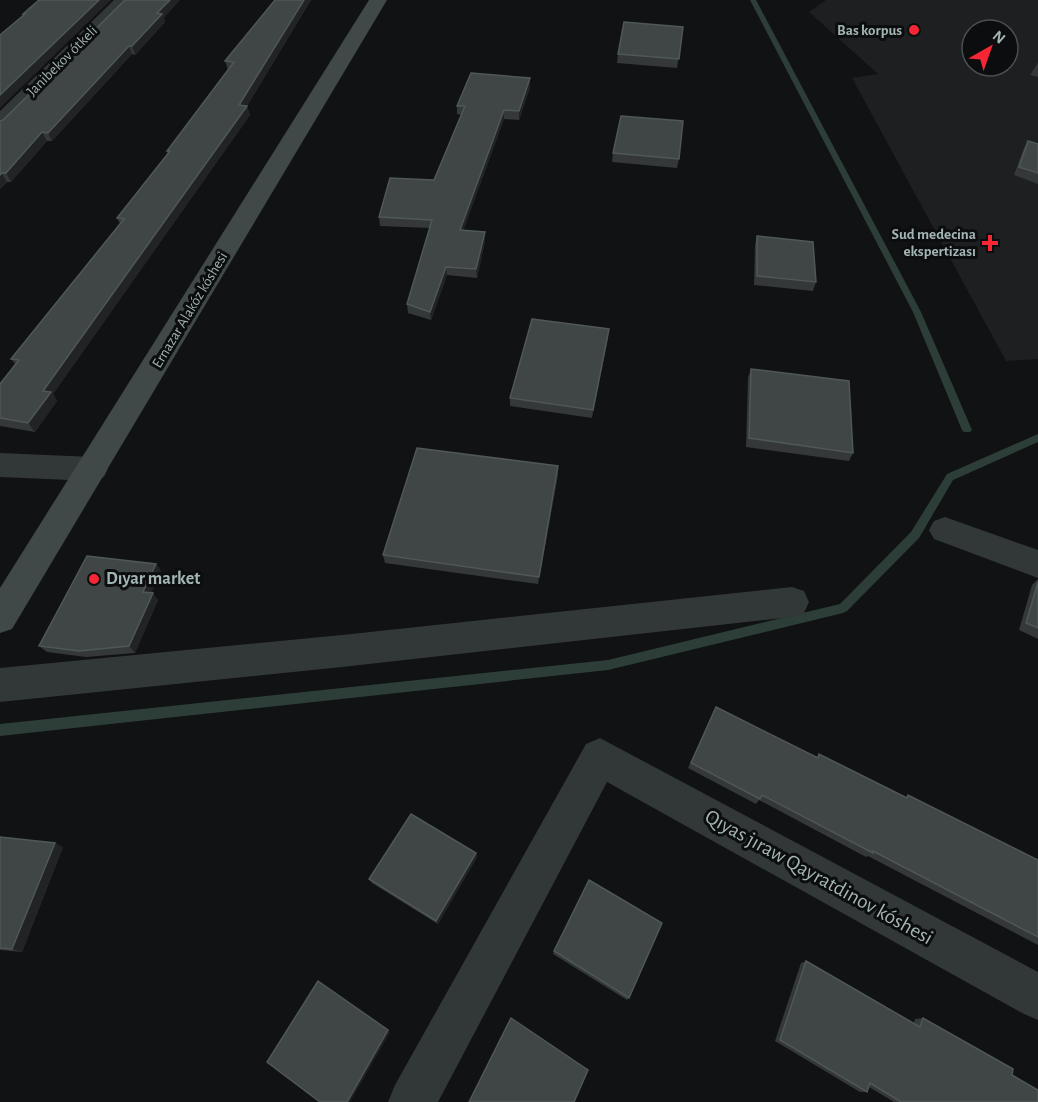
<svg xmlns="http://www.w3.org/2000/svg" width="1038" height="1102" viewBox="0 0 1038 1102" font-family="'Alegreya Sans',sans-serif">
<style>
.built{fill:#1d1f20;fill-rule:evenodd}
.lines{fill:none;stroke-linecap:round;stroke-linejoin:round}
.stream{fill:#2d3e39;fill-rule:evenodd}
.street{fill:#323738;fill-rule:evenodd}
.secondary{fill:#404848;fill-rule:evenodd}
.wall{fill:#343838}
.shaded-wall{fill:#212324}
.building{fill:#404645;stroke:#4f5757;stroke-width:1.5}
.poi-dot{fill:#f52735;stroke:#0c0d0e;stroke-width:2}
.labels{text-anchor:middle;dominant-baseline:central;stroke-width:6;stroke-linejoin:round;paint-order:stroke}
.far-poi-label{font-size:15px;font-weight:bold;fill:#a2b4b3;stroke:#0c0d0e;text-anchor:end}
.far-street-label{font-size:15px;fill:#a2b4b3;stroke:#0c0d0e}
.poi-label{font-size:18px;font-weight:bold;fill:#a2b4b3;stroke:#0c0d0e;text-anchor:start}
.near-street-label{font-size:21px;fill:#a2b4b3;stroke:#0c0d0e}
</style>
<rect width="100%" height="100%" fill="#111213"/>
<path class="built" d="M 826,0 L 1038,0 L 1038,359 L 1006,361 L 852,78 L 878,74 L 809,12 ZM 972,30 L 1008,30 L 1008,66 L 972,66 Z"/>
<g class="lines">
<g class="stream">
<polygon points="750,0 756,0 921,312 972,430 970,432 964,432 962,430 913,312"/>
<polygon points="1038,434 1038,442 953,480 919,538 847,611 843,613 608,670 0,736 0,724 608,660 840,604 911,532 947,474"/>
</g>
<g class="street">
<polygon points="114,0 133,0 7,127 0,129 0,111"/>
<polygon points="0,453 93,457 104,461 108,469 104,477 93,481 0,477"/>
<polygon points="945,517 1038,550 1038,578 934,539 929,530 934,521"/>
<polygon points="792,587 804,591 809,602 804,613 792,617 342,667 0,702 0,668 342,635"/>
<polygon points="600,738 1038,972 1038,1020 1022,1013 607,782 438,1102 388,1102 395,1085 586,744"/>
</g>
<polygon class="secondary" points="369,0 387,0 12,629 0,633 0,588"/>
</g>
<g class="wall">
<polygon points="275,0 311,0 247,106 250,115 53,394 57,401 35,432 0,426 0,384 15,364 11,359 120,224 117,218 168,154 167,151 228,70 225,61"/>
<polygon points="164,18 165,22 135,55 132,54 52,141 47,141 11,182 7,182 0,189 3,120"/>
<polygon points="683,27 677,68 617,63 618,54"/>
<polygon points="1038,63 1038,77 1030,75"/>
<polygon points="530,78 530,87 519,120 504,119 463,231 485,232 485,241 477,278 447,275 431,320 408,313 407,304 430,228 380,226 379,217 434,180 461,115 457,114 457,106"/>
<polygon points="1028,141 1038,144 1038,184 1014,175 1023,150"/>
<polygon points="613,153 679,159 677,168 612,162"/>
<polygon points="757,236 816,282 813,291 754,285 755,245"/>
<polygon points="608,338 592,418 510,406 510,398"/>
<polygon points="751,369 853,453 849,461 746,447 748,377"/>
<polygon points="558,466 558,475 538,584 385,563 383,555"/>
<polygon points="156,564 161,571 151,593 158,600 135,653 86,657 47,652 39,646"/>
<polygon points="1038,579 1038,639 1019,630 1032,585"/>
<polygon points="716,707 816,758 819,754 906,797 908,795 1038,860 1038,945 868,856 866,857 759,800 756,804 688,768"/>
<polygon points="0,837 63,847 22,952 0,950"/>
<polygon points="476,853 477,857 438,924 372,883 369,879"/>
<polygon points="554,951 629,998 627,1000 553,954"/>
<polygon points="806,961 914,1023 915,1019 923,1018 1012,1075 1038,1102 894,1102 869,1087 867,1092 860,1092 775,1041 801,963"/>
</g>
<g class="shaded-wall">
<polygon points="99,0 111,0 0,108 0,95"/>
<polygon points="170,0 180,0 164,18 165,22 135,55 132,46 157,13"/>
<polygon points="304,0 311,0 247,106 250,115 53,394 57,401 35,432 28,423 43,391 239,105"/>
<polygon points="129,46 132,54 52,141 48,133"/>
<polygon points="530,78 530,87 519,120 519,111"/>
<polygon points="504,110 504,119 460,239 460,230"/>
<polygon points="42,132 47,141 11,182 6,173"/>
<polygon points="2,173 7,182 0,189 0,175"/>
<polygon points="485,232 485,241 477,278 476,269"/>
<polygon points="446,267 447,275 431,320 430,312"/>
<polygon points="609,329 608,338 592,418 593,410"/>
<polygon points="558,466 558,475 538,584 539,577"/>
<polygon points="156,564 161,571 149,599 143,592"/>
<polygon points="153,593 158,600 135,653 129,646"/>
<polygon points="55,843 63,847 22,952 12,949"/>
<polygon points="476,853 477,857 438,924 436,921"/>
<polygon points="318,981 390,1032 350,1102 347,1102"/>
</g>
<g class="building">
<polygon points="39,0 99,0 0,95 0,35 25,14 23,14"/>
<polygon points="125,0 170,0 157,13 162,14 132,46 129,46 48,133 42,132 6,173 2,173 0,175 0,121 3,120"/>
<polygon points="275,0 304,0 239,105 247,106 43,391 51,392 28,423 0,418 0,384 19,360 11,359 124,219 117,218 170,151 167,151 234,62 225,61"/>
<polygon points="624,22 683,27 679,59 618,54"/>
<polygon points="471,73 530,78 519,111 504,110 460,230 485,232 476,269 446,267 430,312 407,304 432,220 379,217 390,178 434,180 465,106 457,106"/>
<polygon points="621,116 683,121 679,159 613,153"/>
<polygon points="1028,141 1038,144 1038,173 1019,167"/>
<polygon points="757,236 813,242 816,282 757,276"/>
<polygon points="532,319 609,329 593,410 510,398"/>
<polygon points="751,369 849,381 853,453 749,438"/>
<polygon points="417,448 558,466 539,577 383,555"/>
<polygon points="87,556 156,564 143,592 153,593 129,646 79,651 39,646"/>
<polygon points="1038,582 1038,628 1026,623"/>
<polygon points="716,707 818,758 819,754 907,798 908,795 1038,860 1038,937 873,851 873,853 762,795 760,799 691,763"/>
<polygon points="411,814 476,853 436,921 369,879"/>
<polygon points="0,837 55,843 12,949 0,948"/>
<polygon points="589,880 662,923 629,998 554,951"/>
<polygon points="806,961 920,1027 923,1018 1013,1069 1012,1075 1038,1090 1038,1102 901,1102 870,1083 867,1092 780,1040"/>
<polygon points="318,981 388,1030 347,1102 320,1102 267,1062"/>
<polygon points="511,1018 588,1070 574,1102 469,1102"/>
</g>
<g class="poi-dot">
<circle cx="914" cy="30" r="6"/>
<path d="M987 234h6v6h6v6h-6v6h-6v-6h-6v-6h6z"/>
<circle cx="94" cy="579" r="6"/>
</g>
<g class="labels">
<g class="far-poi-label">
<text x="902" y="30">Bas korpus</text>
<text x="976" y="234">Sud medecina<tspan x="976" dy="17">ekspertizası</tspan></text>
</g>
<g class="far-street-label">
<text transform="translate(62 61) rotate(-45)">Janibekov ótkeli</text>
<text transform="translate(190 310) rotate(-59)">Ernazar Alakóz kóshesi</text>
</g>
<g class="poi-label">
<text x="106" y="579">Dıyar market</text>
</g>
<g class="near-street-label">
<text transform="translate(819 877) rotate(29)">Qıyas jıraw Qayratdinov kóshesi</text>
</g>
</g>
<g transform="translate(990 48) rotate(40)"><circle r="28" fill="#0c0d0e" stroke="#485050" stroke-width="1.5"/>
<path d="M0-4.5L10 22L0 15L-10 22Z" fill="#f52735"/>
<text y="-9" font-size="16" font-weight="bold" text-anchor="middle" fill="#a2b4b3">N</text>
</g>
</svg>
